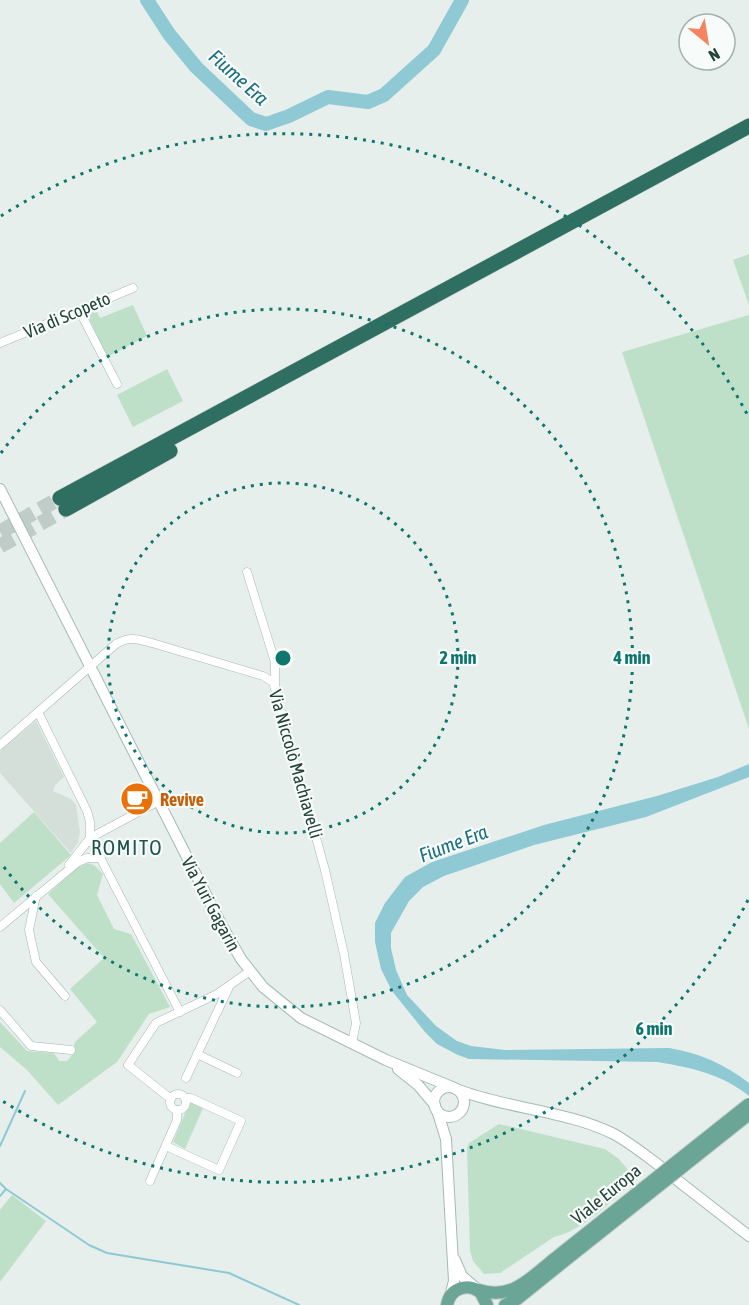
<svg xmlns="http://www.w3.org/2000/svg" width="749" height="1305" viewBox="0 0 749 1305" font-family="'Asap Condensed',sans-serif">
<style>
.built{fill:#d4dfda}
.green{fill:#bfe0c8}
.water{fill:#8ec9d4}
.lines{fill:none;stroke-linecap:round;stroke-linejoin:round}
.stream{stroke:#8ec9d4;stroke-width:2}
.river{stroke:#8ec9d4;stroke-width:14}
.highway-tunnel{stroke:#bfccc8;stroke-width:15;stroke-dasharray:15 8;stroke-linecap:butt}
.street-casing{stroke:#a8b8b2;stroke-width:9}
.secondary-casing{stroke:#a4bbb3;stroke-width:12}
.primary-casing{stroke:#c2cac8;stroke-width:14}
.highway-casing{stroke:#c2cac8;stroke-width:16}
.street{stroke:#fff;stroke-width:8}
.secondary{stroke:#fff;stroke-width:10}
.primary{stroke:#6aa596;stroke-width:12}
.highway{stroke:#2f6f62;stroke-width:15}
.primary-bridge-casing{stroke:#c2cac8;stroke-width:14;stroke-linecap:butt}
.primary-bridge{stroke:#6aa596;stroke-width:12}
.ring{fill:none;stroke:#0f766e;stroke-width:3;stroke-dasharray:3 6}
.labels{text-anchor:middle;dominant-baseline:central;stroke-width:4.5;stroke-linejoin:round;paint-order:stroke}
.street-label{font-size:18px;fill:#24423a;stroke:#f7fbf9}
.food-label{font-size:18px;font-weight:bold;fill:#c56008;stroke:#f7fbf9;text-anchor:start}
.water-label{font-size:20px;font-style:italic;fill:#1c6f80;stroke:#f7fbf9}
.quarter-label{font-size:21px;letter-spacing:1.5px;fill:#1f5548;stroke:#f7fbf9}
.centre{fill:#0f766e;stroke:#f7fbf9;stroke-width:3}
.ring-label{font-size:18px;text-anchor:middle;font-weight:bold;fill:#0f766e;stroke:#f7fbf9;stroke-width:4.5;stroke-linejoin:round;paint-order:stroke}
</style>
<rect width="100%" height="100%" fill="#e6efeb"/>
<polygon class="built" points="36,721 64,777 55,785 53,791 71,799 76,805 80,832 78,842 71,853 0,773 0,751"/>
<g class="green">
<polygon points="749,254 749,305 733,260"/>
<polygon points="133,305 147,336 107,357 87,314 95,308 100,318"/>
<polygon points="749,315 749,729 622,352"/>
<polygon points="167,369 183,401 133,427 117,395"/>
<polygon points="34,812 71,855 14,903 0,884 0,843"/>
<polygon points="87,863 94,865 103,874 97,895 114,929 131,934 170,1007 149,1014 117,1062 58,1105 27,1070 0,1047 0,1022 27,1051 54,1053 59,1061 67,1061 72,1055 75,1042 97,1022 70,989 104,958 48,894 79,866"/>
<polygon points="192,1103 203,1108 185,1149 173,1142 189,1104"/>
<path d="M 499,1124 L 605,1149 L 619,1159 L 636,1180 C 613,1199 583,1231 554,1237 L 500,1273 L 484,1274 L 473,1261 L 470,1251 L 467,1148 L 469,1143 Z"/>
<polygon points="12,1195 46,1221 0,1282 0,1210"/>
</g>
<path class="water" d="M 749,764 L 749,777 L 646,817 L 534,845 L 444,876 L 423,887 L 409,901 L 391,933 L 391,948 L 396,970 L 407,995 L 436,1026 L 457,1041 L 471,1046 L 505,1050 L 669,1048 C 700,1053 724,1064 749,1083 L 749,1096 C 722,1074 692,1068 658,1062 L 469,1059 L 458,1055 L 437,1044 L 425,1032 L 392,991 L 381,969 L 375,942 L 375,923 L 385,903 L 405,877 L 432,862 L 544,825 L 657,796 L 718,777 Z"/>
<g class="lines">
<g class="stream">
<polyline points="0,1146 25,1091"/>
<polyline points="0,1183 6,1189"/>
<polyline points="0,1196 6,1189 89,1245 107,1253 229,1273 299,1305"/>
</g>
<polyline class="river" points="147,0 169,34 196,67 251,119 266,124 289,116 328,97 368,102 384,95 434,50 462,0"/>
<g class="highway-tunnel">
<polyline points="0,532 60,498"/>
<polyline points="0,546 66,509"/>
</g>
<defs>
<g id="street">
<polyline points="79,310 117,384"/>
<polyline points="0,343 133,288"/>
<polyline points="247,572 275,662 275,686"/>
<polyline points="38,712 87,811 90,822 90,838 180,1012"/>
<path d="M 0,745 L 116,644 C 129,636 138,639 152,643 L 263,676 L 273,682 L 325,870 L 344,954 L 356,1023 L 352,1043"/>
<polyline points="69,865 90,838 159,801"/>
<polyline points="36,896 29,930 36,962 65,996"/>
<polyline points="0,927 78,862 87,858 101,858"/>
<polyline points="0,1010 31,1046 71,1050"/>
<polyline points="197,1054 237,1073"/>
<polyline points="186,1078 229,987"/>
<circle cx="178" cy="1102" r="8"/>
<polyline points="171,1099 128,1065 156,1023 217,994 250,971"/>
<polyline points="166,1146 219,1170 241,1121 191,1098 185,1098"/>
<polyline points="150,1181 177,1120 177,1110"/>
</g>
<g id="secondary">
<polyline points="0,489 222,926 241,959 263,987 301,1018 386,1060 452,1087"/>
<polyline points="398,1069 418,1085 435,1105"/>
<circle cx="449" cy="1102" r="15"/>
<path d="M 456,1089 C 507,1109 565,1110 614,1134 C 630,1143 645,1155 660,1166"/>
<polyline points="437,1110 446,1139 454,1281 450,1296"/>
<polyline points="677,1180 749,1236"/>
<polyline points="455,1260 462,1276 477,1289"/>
</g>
<g id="primary">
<path d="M 479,1290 C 510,1301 531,1278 553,1260"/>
<path d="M 447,1305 C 450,1288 468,1282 481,1293 L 487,1305"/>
<polyline points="505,1305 517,1299 558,1266"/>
</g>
<g id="highway">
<polyline points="60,498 749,126"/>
<polyline points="66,509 170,451"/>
</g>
</defs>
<use href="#street" class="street-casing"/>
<use href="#secondary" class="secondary-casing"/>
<use href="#primary" class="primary-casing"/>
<use href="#highway" class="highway-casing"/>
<use href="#street" class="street"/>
<use href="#secondary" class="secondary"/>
<use href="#primary" class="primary"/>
<use href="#highway" class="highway"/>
<defs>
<g id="primary-bridge">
<polyline points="553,1260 749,1104"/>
<polyline points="558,1266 749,1114"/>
</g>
</defs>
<use href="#primary-bridge" class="primary-bridge-casing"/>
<use href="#primary-bridge" class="primary-bridge"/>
</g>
<g class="ring">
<circle cx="283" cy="658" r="175"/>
<path d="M1 453A349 349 0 1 1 1 863"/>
<path d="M748 900A524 524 0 0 1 1 1100M1 216A524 524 0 0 1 748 416"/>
</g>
<defs>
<symbol id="cafe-disc" viewBox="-11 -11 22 22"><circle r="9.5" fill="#e8710a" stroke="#f7fbf9"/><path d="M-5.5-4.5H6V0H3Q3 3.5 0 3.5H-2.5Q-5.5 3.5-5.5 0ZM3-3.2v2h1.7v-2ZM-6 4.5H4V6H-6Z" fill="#fff"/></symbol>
</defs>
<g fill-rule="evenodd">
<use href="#cafe-disc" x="118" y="780" width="38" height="38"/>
</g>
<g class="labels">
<g class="street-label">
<text transform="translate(67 315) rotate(-23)">Via di Scopeto</text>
<text transform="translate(296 764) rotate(74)">Via Niccolò Machiavelli</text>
<text transform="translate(211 904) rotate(62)">Via Yuri Gagarin</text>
<text transform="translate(606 1194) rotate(-39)">Viale Europa</text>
</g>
<g class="food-label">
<text x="160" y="799">Revive</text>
</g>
<g class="water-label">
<text transform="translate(239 77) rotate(42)">Fiume Era</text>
<text transform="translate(453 843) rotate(-21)">Fiume Era</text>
</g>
<g class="quarter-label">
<text x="127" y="847">ROMITO</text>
</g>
</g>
<circle cx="283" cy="658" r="9" class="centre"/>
<g class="ring-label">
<text x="458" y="664">2 min</text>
<text x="632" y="664">4 min</text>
<text x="654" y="1035">6 min</text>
</g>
<g transform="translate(707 42) rotate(150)"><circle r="28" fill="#f7fbf9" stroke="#a3b1ad" stroke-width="1.5"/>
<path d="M0-4.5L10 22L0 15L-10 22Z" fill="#f4845f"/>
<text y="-9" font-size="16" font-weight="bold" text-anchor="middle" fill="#24423a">N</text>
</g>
</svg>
